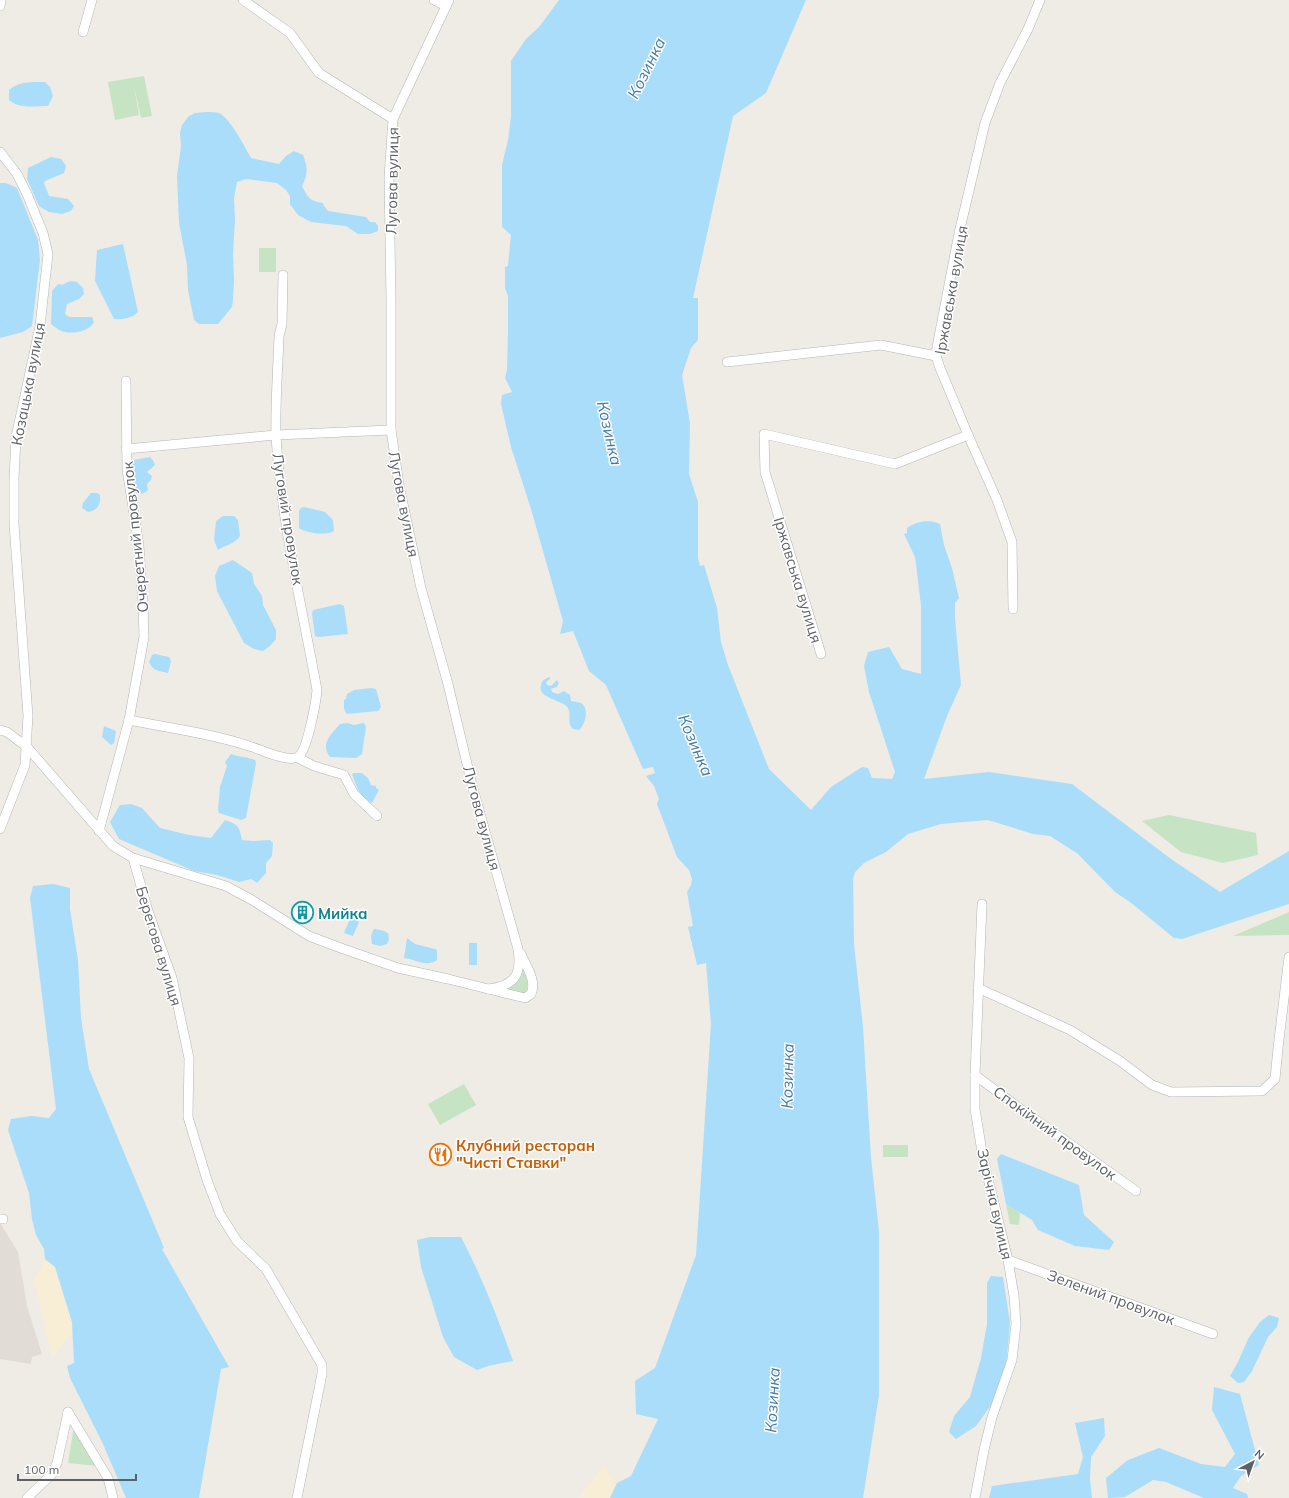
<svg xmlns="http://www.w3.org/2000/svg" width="1289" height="1498" viewBox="0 0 1289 1498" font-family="Mulish,sans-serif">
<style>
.education{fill:#e1ddd6}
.green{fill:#c6e4c3}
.sand{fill:#f8eed6}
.water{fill:#aaddfa}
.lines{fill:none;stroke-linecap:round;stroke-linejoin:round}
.minor-casing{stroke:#b2b6b9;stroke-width:10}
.minor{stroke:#fff;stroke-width:9}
.labels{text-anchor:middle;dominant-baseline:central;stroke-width:3;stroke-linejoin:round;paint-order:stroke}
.street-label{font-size:15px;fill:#5d6165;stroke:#fff}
.culture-label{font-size:15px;font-weight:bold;fill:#0d838f;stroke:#fff;text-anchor:start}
.food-label{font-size:15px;font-weight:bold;fill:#c56008;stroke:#fff;text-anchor:start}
.water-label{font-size:16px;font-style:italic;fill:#447aa3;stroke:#fff}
</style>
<rect width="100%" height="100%" fill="#eeece5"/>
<polygon class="education" points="0,1223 18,1252 27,1306 42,1354 32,1357 31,1364 0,1359"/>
<g class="green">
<polygon points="144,76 152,116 141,118 134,86 139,115 115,120 108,82"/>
<rect x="259" y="248" width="17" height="24"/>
<polygon points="1169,815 1256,833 1258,855 1223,863 1181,852 1142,821"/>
<polygon points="1289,912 1289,935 1233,936"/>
<path d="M 524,968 C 526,976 530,986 525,994 L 502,990 C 514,987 521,981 524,968 Z"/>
<polygon points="464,1084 476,1105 440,1125 428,1104"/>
<rect x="883" y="1145" width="25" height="12"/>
<polygon points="1006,1204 1020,1213 1019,1225 1010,1224"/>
<polygon points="74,1426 98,1466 68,1463"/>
</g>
<g class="sand">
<polygon points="45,1259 55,1267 72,1322 72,1333 52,1358 34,1280"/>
<polygon points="603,1466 617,1483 610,1498 578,1498"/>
</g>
<g class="water">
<path d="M 559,0 L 806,0 L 766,93 L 733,116 L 693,298 L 698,298 L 698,340 L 691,348 L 682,375 L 690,423 L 689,474 L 698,502 L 698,558 L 700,566 L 704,565 L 717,608 L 721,642 L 728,665 L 769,769 L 811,810 L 831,787 L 862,767 L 868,768 L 872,778 L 892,779 L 895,772 L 869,692 L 864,666 L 868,652 L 889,647 L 902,669 L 921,674 L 921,606 L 916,564 L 915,557 L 904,534 L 907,533 L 907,528 C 916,521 930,519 940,524 L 944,545 L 952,568 L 959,598 L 955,603 L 955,618 L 961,685 L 947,716 L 924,779 L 989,772 L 1072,784 L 1171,859 L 1220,892 L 1289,851 L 1289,904 L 1182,939 L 1174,938 L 1130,902 L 1115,892 L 1078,854 L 1050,836 L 1033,834 L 988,820 L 941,824 L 908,834 L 886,852 L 864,863 L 855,872 L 853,879 L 854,944 L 863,1027 L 871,1158 L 879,1231 L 879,1395 L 863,1498 L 610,1498 L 617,1483 L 631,1476 L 658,1419 L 636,1414 L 635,1381 L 655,1368 L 696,1255 L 711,1024 L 706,963 L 697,965 L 688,927 L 693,926 L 687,892 L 691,885 L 692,879 L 689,870 L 677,857 L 657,804 L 659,799 L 654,786 L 646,776 L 655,773 L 653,767 L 643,769 L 606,685 L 589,671 L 573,631 L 560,634 L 563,621 L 531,509 L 511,447 L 501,404 L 502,395 L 512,392 L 505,378 L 507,370 L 508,330 L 508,296 L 505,288 L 505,267 L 508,266 L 511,235 L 502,227 L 502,165 L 508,140 L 511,117 L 511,61 L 526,39 L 539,27 Z"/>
<path d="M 45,82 L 50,87 L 53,96 L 48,106 C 35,106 19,109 9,100 L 9,90 C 19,81 32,82 45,82 Z"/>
<path d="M 206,112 C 209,112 216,112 219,113 C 230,118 245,147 251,158 L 279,164 L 286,156 L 294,151 L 303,155 C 308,167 308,175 302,186 C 308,198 310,201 323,203 L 324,206 L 328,211 L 366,217 L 370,222 L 375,222 L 378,226 L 378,231 L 370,234 L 358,234 L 346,226 L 311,222 L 298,215 L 290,204 L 290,196 L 286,190 L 277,183 L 246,179 L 237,182 L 234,198 L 235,219 L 233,254 L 234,281 L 233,299 L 232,307 L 218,324 L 199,324 L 194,320 L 188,290 L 187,265 L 179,223 L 177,176 L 181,146 L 180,133 L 182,125 L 189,116 L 195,113 Z"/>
<polygon points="51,157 61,159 66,166 64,173 45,181 44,183 49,196 68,199 74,206 71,211 62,214 49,212 39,206 27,179 28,168"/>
<polygon points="0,183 6,183 17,188 38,240 40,260 32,326 23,332 0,338"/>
<path d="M 123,244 L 138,312 C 132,318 123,320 114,319 L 95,281 L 97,250 Z"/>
<path d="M 70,281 L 77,282 L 83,288 L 84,294 L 79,299 L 67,304 L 65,314 L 69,317 L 92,317 L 94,322 C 90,331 74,334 65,332 C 59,331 55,327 51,324 L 52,291 L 58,284 L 62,285 Z"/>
<polygon points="150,457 153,460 155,465 147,472 152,476 151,480 147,484 148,490 144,493 137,495 135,493 130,462 133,460"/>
<path d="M 91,493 L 97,493 L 100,495 C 101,504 97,511 88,512 L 82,508 L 83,503 Z"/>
<path d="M 304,507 L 325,512 L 333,520 L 334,531 C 325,536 307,533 299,528 L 299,511 L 301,508 Z"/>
<path d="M 223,516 L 234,516 L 238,520 L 240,536 C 235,544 225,545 218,550 L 214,540 L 216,521 Z"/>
<polygon points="233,560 252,573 254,584 262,596 263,605 276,630 276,639 270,646 263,651 254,649 244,643 217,591 215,576 219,566"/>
<polygon points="340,604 344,606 348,634 318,637 315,636 312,614 313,610"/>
<path d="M 155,654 L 169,657 L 171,661 L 168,673 C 159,671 153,671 149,662 L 152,655 Z"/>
<path d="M 550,677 L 550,679 L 546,682 L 547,685 L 551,686 L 557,680 L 559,683 L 557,687 L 551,689 L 552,692 L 558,694 L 564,691 L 570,695 L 571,701 C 575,702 578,702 581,703 C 590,709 585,725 579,730 L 573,729 C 566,722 572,716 568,708 C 564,700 537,699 541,685 C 542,680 546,678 550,677 Z"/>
<path d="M 371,688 L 376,689 L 381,707 L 378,711 L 347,714 C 343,709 344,706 344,700 L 346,699 L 347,694 L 354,690 Z"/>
<path d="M 348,723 L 354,725 L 364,723 L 366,727 L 362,754 L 356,758 L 330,757 C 320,743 331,735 340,724 Z"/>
<polygon points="104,726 116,731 114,743 111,745 102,737"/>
<path d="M 231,754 C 239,757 248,757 255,760 L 256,763 L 246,818 L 241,820 L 219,813 L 218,810 L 220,787 L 227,766 L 225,762 Z"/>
<path d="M 354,773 L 362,773 L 368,778 L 371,785 L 376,786 L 376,788 L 379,790 L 372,803 C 359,798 357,786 352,774 Z"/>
<path d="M 131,804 L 142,808 L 160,828 L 189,835 L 211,838 L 225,820 C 239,825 239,826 242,840 L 253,841 L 270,840 L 273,843 L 272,856 L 266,863 L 266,873 L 257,883 L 251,879 L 239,882 L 217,875 L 194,871 L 119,839 L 110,822 L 120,805 Z"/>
<polygon points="53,884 70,888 70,909 78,960 81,1018 89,1069 164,1248 162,1249 229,1367 221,1369 199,1498 126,1498 103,1444 70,1378 67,1366 74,1363 72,1322 55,1267 45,1259 44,1249 36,1235 32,1219 29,1193 8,1130 11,1119 32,1116 49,1118 56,1109 30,898 33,886"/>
<polygon points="354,918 359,922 353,936 344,933 350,919"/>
<polygon points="375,929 384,931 388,933 389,940 387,944 380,946 372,944 371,937 373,930"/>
<path d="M 407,938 L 415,944 L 435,949 L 437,950 L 437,960 C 426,968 415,959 404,958 Z"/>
<rect x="469" y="943" width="8" height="22"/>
<polygon points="1001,1154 1079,1185 1084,1215 1114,1242 1109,1250 1075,1246 1038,1230 1032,1220 1006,1204 997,1159"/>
<path d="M 430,1237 L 461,1237 C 482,1277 498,1318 513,1361 L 488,1366 L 477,1370 L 454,1357 L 443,1337 L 421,1267 L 417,1240 Z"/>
<polygon points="991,1276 1003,1277 1010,1323 1007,1357 999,1394 976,1426 956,1439 949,1432 954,1416 970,1397 981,1358 987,1324 987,1283"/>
<polygon points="1269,1315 1279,1318 1277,1327 1268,1337 1252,1371 1244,1382 1238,1383 1230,1376 1238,1362 1248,1339 1260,1322"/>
<polygon points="1214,1387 1240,1394 1259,1465 1241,1476 1233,1488 1247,1494 1248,1498 1204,1498 1166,1482 1153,1480 1125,1497 1108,1498 1106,1478 1128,1460 1159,1448 1201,1464 1225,1467 1235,1454 1212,1410"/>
<polygon points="1104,1418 1105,1436 1091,1457 1090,1479 1092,1498 989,1498 992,1486 1078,1474 1083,1457 1075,1423"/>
</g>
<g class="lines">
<defs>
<g id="minor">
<polyline points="243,0 290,33 319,73 393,119"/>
<polyline points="434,0 446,6"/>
<path d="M 449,0 L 393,119 L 389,177 L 391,300 L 391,430 L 399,485 L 421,588 L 448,684 L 472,785 L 518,949 C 522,975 515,985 489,989"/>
<polyline points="0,6 1,0"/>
<polyline points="83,32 92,0"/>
<polyline points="0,152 17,174 27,194 43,233 48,254 40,326 16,437 14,479 14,524 28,716 25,765 0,829"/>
<polyline points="727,362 881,345 936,356"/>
<polyline points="968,435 997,500 1012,542 1013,609"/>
<polyline points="126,449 276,435 391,430"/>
<polyline points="821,654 765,472 764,434 895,464 968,435 940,368 936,356 937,347 959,233 985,123 1000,83 1028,29 1040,0"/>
<path d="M 129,720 C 168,728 210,733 249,746 C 260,749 288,763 298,757 C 307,752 316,702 317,690 C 302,607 281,520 276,436 C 275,404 278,368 279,336 L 282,324 L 283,275"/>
<path d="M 0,730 L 7,732 L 27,747 L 113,846 L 133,858 L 226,886 L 252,900 L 309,936 L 338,947 L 398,968 L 448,979 L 525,998 L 531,994 C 537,981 526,966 521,954"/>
<polyline points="298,758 314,766 344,775 354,794 377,816"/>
<polyline points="99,831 129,720 144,637 143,604 139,546 127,469 126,381"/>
<polyline points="133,858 148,911 172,978 189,1058 188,1117 207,1180 220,1214 237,1241 266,1269 322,1365 322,1374 297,1498"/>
<polyline points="978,988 1070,1030 1120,1061 1152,1085 1171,1092 1262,1091 1275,1079 1278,1048 1289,957"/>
<polyline points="975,1075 1015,1105 1136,1191"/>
<polyline points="0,1219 3,1219"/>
<polyline points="1008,1260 1213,1334"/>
<polyline points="68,1412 108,1478 113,1498"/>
<polyline points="27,1498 52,1474 57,1463 68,1412"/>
<polyline points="975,1498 984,1450 992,1417 1012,1360 1016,1324 1014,1296 1008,1260 983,1158 975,1109 975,1075 982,904"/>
</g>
</defs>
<use href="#minor" class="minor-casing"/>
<use href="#minor" class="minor"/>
</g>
<defs>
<symbol id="building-ring" viewBox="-11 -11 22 22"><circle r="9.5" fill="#fff" stroke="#0f9aa8" stroke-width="1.5"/><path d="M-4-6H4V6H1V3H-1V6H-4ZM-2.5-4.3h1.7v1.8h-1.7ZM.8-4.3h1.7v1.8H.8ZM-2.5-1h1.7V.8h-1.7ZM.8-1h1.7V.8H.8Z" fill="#0f9aa8"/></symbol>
<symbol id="restaurant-ring" viewBox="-11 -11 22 22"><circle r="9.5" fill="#fff" stroke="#e8710a" stroke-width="1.5"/><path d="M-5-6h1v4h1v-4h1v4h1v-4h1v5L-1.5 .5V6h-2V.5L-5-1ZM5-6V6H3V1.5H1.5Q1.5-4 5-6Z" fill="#e8710a"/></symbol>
</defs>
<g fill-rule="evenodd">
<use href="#building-ring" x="290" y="900" width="25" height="25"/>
<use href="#restaurant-ring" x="428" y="1142" width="25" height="25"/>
</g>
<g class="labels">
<g class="street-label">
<text transform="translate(392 181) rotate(-89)">Лугова вулиця</text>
<text transform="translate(951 290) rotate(-80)">Іржавська вулиця</text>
<text transform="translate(28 384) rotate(-79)">Козацька вулиця</text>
<text transform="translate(404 504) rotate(79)">Лугова вулиця</text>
<text transform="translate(288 519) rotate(81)">Луговий провулок</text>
<text transform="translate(135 537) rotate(-96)">Очеретний провулок</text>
<text transform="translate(798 580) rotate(73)">Іржавська вулиця</text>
<text transform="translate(482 818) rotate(75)">Лугова вулиця</text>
<text transform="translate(159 946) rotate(73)">Берегова вулиця</text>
<text transform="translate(1055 1133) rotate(36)">Спокійний провулок</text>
<text transform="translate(995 1204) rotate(77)">Зарічна вулиця</text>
<text transform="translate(1111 1297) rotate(20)">Зелений провулок</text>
</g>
<g class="culture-label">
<text x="318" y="913">Мийка</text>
</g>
<g class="food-label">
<text x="456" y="1145">Клубний ресторан<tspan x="456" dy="17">"Чисті Ставки"</tspan></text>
</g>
<g class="water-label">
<text transform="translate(646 68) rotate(-64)">Козинка</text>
<text transform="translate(610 433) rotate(77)">Козинка</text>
<text transform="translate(696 745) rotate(67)">Козинка</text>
<text transform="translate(787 1076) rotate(-89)">Козинка</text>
<text transform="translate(772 1400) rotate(-87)">Козинка</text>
</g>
</g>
<g transform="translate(1253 1462) rotate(41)" stroke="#ffffff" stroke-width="3" paint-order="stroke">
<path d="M0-3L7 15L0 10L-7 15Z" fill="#5d6165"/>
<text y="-6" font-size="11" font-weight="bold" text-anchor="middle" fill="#5d6165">N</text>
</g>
<path d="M18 1474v6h118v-6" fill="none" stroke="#5d6165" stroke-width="2"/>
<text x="24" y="1474" font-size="12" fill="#5d6165" stroke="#ffffff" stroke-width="3" paint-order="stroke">100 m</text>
</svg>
